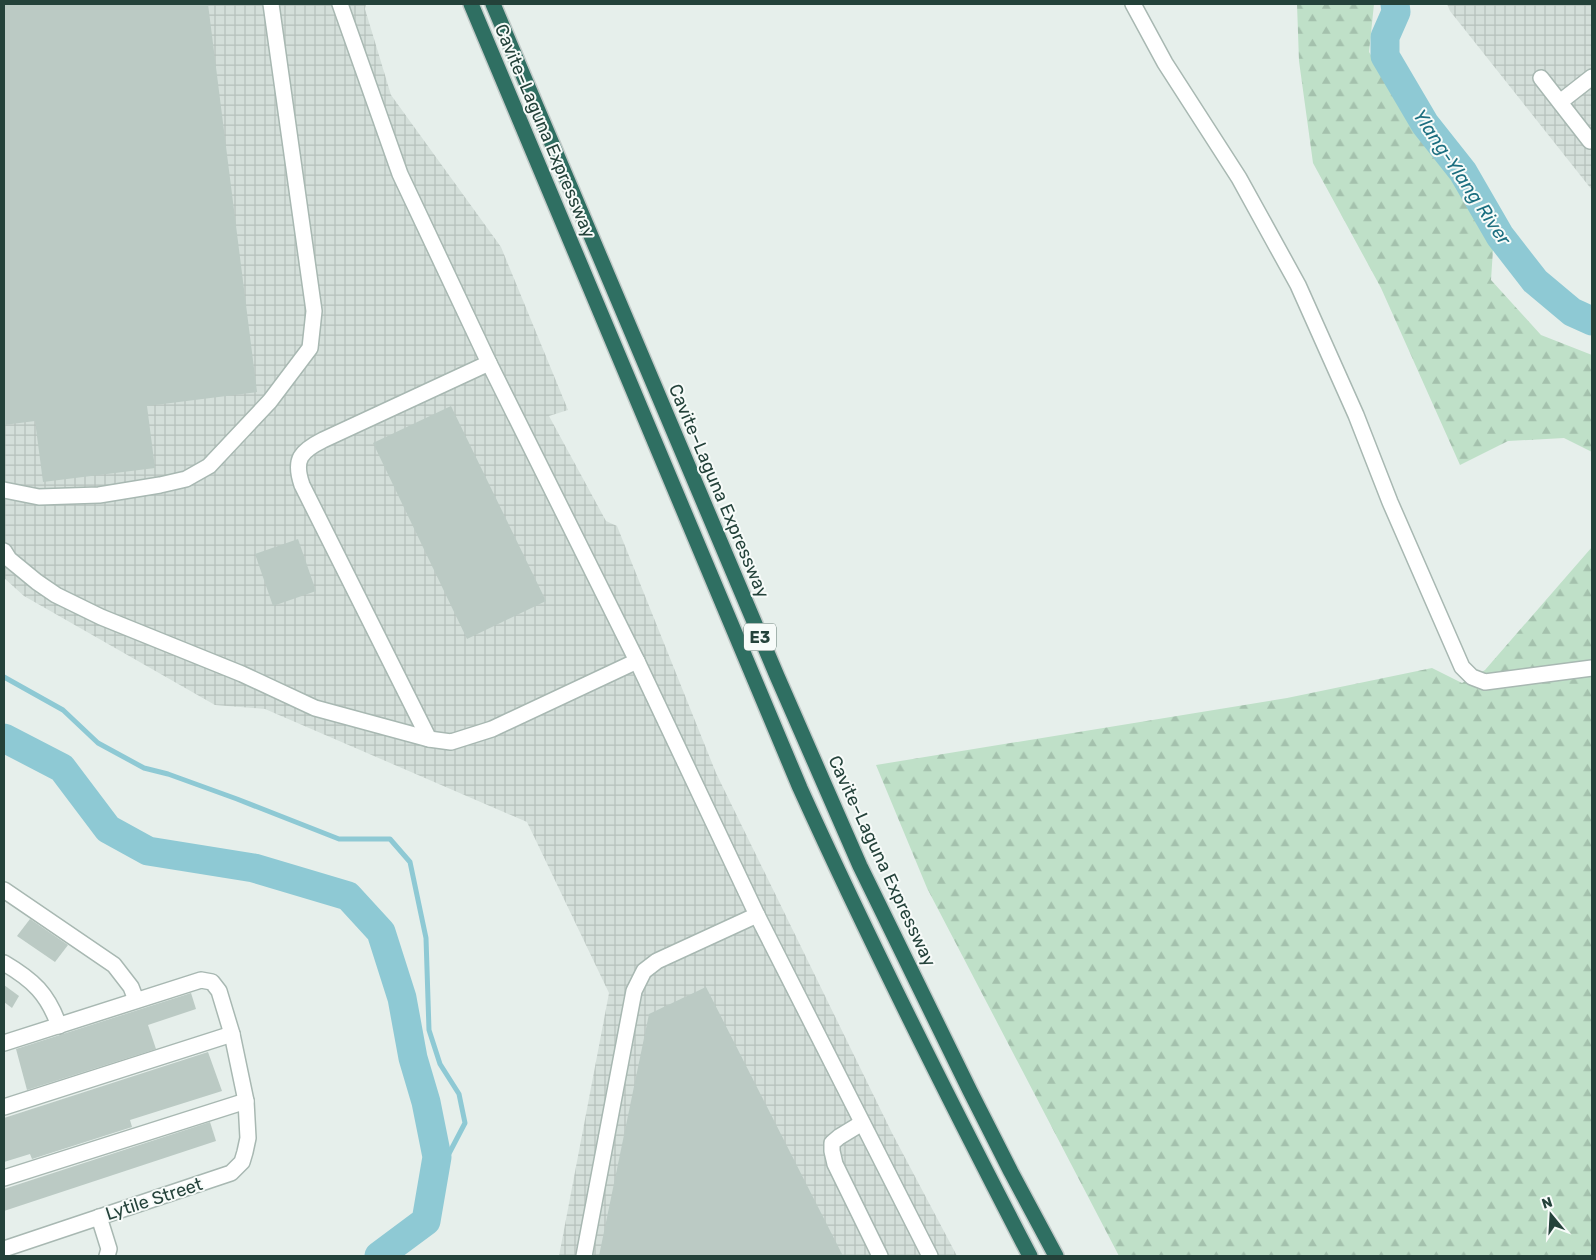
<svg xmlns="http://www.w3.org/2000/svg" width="1596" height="1260" viewBox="0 0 1596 1260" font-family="Rubik,sans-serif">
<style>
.industrial{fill:url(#industrial-grid)}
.forest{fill:url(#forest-firs)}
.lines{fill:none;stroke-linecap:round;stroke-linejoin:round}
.stream{stroke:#8ec9d4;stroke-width:5}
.river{stroke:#8ec9d4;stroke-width:29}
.building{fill:#bbcac4}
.minor-casing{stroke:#a8b8b2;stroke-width:18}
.highway-casing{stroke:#c2cac8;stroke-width:18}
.minor{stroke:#fff;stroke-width:15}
.highway{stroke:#2f6f62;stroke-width:15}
.labels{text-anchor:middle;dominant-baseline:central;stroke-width:4;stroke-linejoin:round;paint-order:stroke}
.shield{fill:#f7fbf9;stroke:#637a73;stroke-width:1}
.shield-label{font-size:16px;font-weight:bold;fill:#24423a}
.street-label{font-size:18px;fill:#24423a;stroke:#f7fbf9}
.water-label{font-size:19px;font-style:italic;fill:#1c6f80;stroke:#f7fbf9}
</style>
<defs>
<pattern id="industrial-grid" width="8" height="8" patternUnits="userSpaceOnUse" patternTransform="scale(1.25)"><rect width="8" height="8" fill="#d4dfda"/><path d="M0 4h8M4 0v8" fill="none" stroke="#b6c1bc"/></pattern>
<pattern id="forest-firs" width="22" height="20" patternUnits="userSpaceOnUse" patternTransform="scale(1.25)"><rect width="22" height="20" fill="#bfe0c8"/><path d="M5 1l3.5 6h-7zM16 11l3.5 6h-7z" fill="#a4c1ad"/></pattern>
</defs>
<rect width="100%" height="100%" fill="#e6efeb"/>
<g class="industrial">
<polygon points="4,4 366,4 365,9 391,95 501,247 568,410 549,416 606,521 617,526 716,773 892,1133 957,1256 559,1256 609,993 527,822 265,709 215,705 24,596 4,578"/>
<polygon points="1447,4 1592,4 1592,190 1450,11"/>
</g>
<g class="forest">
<polygon points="1297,4 1374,4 1369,52 1418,132 1459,187 1482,223 1493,250 1491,280 1541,335 1592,355 1592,452 1564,438 1508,441 1460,465 1381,288 1313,163 1299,61"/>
<polygon points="1592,547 1592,1256 1119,1256 927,888 876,765 1287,698 1432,668 1462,683 1485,670"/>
</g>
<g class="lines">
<polyline class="stream" points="4,677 63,710 98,743 144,768 168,774 237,799 339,839 390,839 410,862 426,938 429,1030 440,1064 459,1094 465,1123 431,1188"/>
<g class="river">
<polyline points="1395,4 1396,12 1385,37 1385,56 1425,124 1463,172 1500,236 1535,281 1572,312 1592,321"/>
<polyline points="4,738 62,768 108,829 148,851 254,868 348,896 381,932 402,998 413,1058 426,1102 437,1157 426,1221 379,1256"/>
</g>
</g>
<g class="building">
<polygon points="4,4 208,4 257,392 147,406 155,468 43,482 35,421 4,425"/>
<polygon points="451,406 546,601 467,639 373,443"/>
<polygon points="298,539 316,591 273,606 255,554"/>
<polygon points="30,919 68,945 55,962 17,936"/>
<polygon points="4,985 19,996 12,1008 4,1002"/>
<polygon points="706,987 843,1256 599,1256 649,1014"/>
<polygon points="191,993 196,1009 148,1025 156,1049 27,1090 16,1049"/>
<polygon points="208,1052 222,1091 130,1120 132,1127 32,1159 30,1154 4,1162 4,1118"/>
<polygon points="210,1122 216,1141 4,1211 4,1189"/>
</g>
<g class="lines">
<defs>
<g id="minor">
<polyline points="340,4 400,174 489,363 637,661 757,915 930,1256"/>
<polyline points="1133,4 1165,63 1239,178 1298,285 1356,415 1390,502 1462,667 1472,677 1485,682 1592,668"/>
<polyline points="1541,78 1590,141"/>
<polyline points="1560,102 1592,77"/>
<polyline points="4,490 39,497 99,495 160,485 186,479 209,466 270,401 310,348 314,311 271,4"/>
<polyline points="4,551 9,559 37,582 56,595 101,617 242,674 315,708 429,739 451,742 492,729 637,661"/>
<path d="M 429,739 L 302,485 C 293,459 301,451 323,440 L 489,363"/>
<polyline points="4,890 114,965 131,987 136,1000"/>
<path d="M 4,963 C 33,980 48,994 59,1026"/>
<polyline points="4,1043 201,980 212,982 219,991 232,1034 246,1101 248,1138 245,1152 242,1162 231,1173 4,1249"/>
<polyline points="4,1107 232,1034"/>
<polyline points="862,1123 839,1137 832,1143 832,1151 835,1164 880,1256"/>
<polyline points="4,1178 246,1101"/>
<polyline points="99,1217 109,1249 107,1256"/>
<polyline points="584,1256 634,991 644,971 657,961 757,915"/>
</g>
<g id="highway">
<path d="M 471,4 L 800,788 C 872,947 950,1102 1030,1256"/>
<polyline points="493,4 777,676 860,866 970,1091 1011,1172 1056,1256"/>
</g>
</defs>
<use href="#minor" class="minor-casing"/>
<use href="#highway" class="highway-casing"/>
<use href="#minor" class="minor"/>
<use href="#highway" class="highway"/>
</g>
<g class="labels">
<rect class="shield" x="744" y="623.5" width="32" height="27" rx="4"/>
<g class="shield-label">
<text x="760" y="637">E3</text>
</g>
<g class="street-label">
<text transform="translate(545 131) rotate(67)">Cavite–Laguna Expressway</text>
<text transform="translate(719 491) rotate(67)">Cavite–Laguna Expressway</text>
<text transform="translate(882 861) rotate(65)">Cavite–Laguna Expressway</text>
<text transform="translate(154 1199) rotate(-18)">Lytile Street</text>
</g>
<g class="water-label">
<text transform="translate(1462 177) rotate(56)">Ylang-Ylang River</text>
</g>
</g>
<rect width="1596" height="1260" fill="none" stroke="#24423a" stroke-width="10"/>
<g transform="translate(1551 1215) rotate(342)" stroke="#f7fbf9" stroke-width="4" paint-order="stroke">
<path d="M0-4L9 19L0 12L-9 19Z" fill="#24423a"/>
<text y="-8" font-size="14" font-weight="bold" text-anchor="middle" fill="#24423a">N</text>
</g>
</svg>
